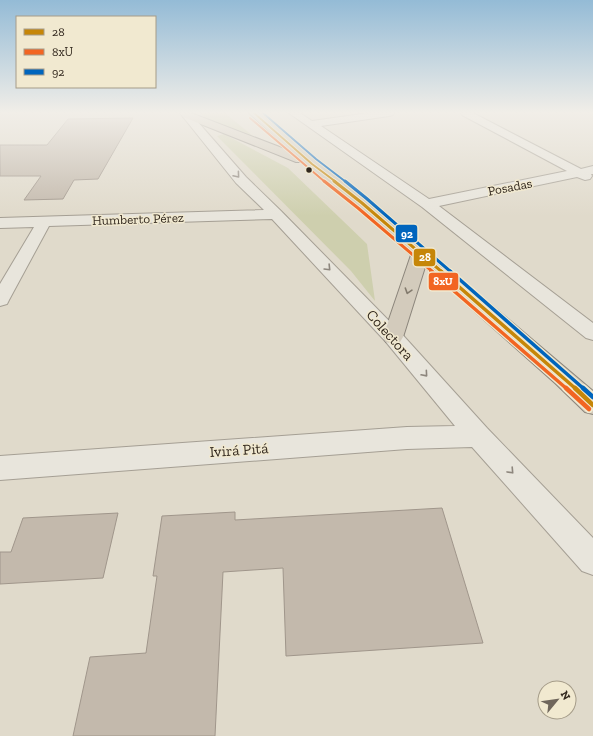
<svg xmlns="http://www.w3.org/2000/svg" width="593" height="736" viewBox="0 0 593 736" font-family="'Zilla Slab',serif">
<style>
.green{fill:#cecfae}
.building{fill:#c3b9ac;stroke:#a0968b}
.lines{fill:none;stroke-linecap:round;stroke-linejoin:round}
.street-casing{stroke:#a59f94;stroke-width:2}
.highway-casing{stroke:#8b857b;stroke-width:2}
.street{fill:#e8e5dc;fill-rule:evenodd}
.highway{fill:#d3cbbc;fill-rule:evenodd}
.bus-1-far3-casing{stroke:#f1e9d0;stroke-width:3.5}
.bus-1-far2-casing{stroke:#f1e9d0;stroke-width:5}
.bus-1-far1-casing{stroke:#f1e9d0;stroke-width:6}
.bus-1-casing{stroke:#f1e9d0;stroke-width:8}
.bus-2-far3-casing{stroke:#f1e9d0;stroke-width:3.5}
.bus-2-far2-casing{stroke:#f1e9d0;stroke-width:5}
.bus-2-far1-casing{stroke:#f1e9d0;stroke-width:6}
.bus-2-casing{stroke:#f1e9d0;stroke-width:8}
.bus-3-far3-casing{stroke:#f1e9d0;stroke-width:3.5}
.bus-3-far2-casing{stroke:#f1e9d0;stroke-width:5}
.bus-3-far1-casing{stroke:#f1e9d0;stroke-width:6}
.bus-3-casing{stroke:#f1e9d0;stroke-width:8}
.bus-1-far3{stroke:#c68608;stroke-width:2}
.bus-1-far2{stroke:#c68608;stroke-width:3}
.bus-1-far1{stroke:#c68608;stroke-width:3.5}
.bus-1{stroke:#c68608;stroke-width:4.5}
.bus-2-far3{stroke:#f26522;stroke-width:2}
.bus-2-far2{stroke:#f26522;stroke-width:3}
.bus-2-far1{stroke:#f26522;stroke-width:3.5}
.bus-2{stroke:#f26522;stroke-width:4.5}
.bus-3-far3{stroke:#0065bd;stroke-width:2}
.bus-3-far2{stroke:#0065bd;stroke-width:3}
.bus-3-far1{stroke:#0065bd;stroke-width:3.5}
.bus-3{stroke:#0065bd;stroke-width:4.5}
.oneway{stroke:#8d867d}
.oneway2{stroke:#827a6d}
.bus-dot{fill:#32281e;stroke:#f1e9d0;stroke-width:1.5}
.labels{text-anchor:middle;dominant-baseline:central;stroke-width:3;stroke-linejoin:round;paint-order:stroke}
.far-street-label{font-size:13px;fill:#32281e;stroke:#f1e9d0}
.street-label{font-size:15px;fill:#32281e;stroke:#f1e9d0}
.line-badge{stroke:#f1e9d0;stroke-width:1.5}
.badge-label{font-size:11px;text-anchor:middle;font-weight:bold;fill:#fff}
</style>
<rect width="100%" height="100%" fill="#e0dacb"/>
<g class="green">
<polygon points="200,113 225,113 254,137 205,118"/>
<polygon points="224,134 288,168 367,244 375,301 351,271 217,136"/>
</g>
<g class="building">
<polygon points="133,118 98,179 74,180 63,199 24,200 41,176 0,176 0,145 47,145 68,119"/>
<polygon points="442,508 483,643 286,656 283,568 223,572 215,736 73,736 90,657 146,653 157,576 153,576 162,516 235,512 235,520"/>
<polygon points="118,513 103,578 0,584 0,552 11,552 23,518"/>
</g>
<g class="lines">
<defs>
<g id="street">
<polygon points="180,113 190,113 246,177 281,211 400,332 487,428 593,538 593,575 582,571 472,447 407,449 0,480 0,456 407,427 455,426 386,342 272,219 49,226 9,300 7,304 0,306 0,284 34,227 0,228 0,218 264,210 236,183"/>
<polygon points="289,113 300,113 312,121 369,113 394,113 393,115 389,116 321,126 429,199 567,171 462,115 461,113 473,113 581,169 593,166 593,174 591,174 592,176 590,179 585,180 577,177 439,206 593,323 593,340 586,338 422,207"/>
</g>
<polygon id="highway" points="184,113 191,113 290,151 249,113 260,113 317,161 367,200 593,391 593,414 585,412 555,383 425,267 403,337 400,342 393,344 386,342 383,337 411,255 357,206 302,162 296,162 183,117 182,115"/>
</defs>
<use href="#street" class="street-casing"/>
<use href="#highway" class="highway-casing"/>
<use href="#street" class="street"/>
<use href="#highway" class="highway"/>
<defs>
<polyline id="bus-1-far3" points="254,113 312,164 336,182"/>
<polyline id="bus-1-far2" points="334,181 362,203 442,272"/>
<polyline id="bus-1-far1" points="441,271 576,389"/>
<polyline id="bus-1" points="575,388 593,405"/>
<polyline id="bus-2-far3" points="250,118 325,182"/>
<polyline id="bus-2-far2" points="324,181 358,208 433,272"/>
<polyline id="bus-2-far1" points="431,271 567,389"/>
<polyline id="bus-2" points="566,388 589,409"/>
<polyline id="bus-3-far3" points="263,113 316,159 346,182"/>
<polyline id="bus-3-far2" points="345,181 366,198 451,272"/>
<polyline id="bus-3-far1" points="450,271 584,389"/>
<polyline id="bus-3" points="583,388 593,397"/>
</defs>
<use href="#bus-1-far3" class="bus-1-far3-casing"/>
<use href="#bus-1-far2" class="bus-1-far2-casing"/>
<use href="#bus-1-far1" class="bus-1-far1-casing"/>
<use href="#bus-1" class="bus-1-casing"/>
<use href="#bus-2-far3" class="bus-2-far3-casing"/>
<use href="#bus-2-far2" class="bus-2-far2-casing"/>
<use href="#bus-2-far1" class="bus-2-far1-casing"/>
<use href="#bus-2" class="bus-2-casing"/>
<use href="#bus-3-far3" class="bus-3-far3-casing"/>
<use href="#bus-3-far2" class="bus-3-far2-casing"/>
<use href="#bus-3-far1" class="bus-3-far1-casing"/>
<use href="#bus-3" class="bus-3-casing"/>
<use href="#bus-1-far3" class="bus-1-far3"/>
<use href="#bus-1-far2" class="bus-1-far2"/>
<use href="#bus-1-far1" class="bus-1-far1"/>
<use href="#bus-1" class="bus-1"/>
<use href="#bus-2-far3" class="bus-2-far3"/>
<use href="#bus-2-far2" class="bus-2-far2"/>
<use href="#bus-2-far1" class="bus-2-far1"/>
<use href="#bus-2" class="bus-2"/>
<use href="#bus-3-far3" class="bus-3-far3"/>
<use href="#bus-3-far2" class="bus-3-far2"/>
<use href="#bus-3-far1" class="bus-3-far1"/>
<use href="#bus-3" class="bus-3"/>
</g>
<defs><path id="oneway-chevron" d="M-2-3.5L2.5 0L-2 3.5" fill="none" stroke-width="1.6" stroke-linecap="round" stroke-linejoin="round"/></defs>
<g class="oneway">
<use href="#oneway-chevron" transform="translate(237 175) rotate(50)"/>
<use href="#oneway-chevron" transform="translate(328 268) rotate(46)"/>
<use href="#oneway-chevron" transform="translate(425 374) rotate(49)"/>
<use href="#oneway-chevron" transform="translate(511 471) rotate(47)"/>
</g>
<use class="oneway2" href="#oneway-chevron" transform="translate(408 291) rotate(108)"/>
<linearGradient id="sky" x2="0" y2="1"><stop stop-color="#94bbd6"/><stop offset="0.52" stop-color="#f1eee8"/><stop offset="1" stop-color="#f1eee8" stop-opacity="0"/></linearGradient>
<rect width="593" height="216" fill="url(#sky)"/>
<circle class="bus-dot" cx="309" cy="170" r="3.5"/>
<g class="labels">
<g class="far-street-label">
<text transform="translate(510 187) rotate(-11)">Posadas</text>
<text transform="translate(138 219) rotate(-2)">Humberto Pérez</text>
</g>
<g class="street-label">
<text transform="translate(390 335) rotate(48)">Colectora</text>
<text transform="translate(239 450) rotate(-4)">Ivirá Pitá</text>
</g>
</g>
<g class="line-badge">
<rect x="395" y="224" width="23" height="19" rx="4" fill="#0065bd"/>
<rect x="413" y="248" width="23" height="19" rx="4" fill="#c68608"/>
<rect x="428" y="272" width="31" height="19" rx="4" fill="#f26522"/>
</g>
<g class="badge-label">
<text x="407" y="238">92</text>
<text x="425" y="261">28</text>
<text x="443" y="285">8xU</text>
</g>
<rect x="16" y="16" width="140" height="72" fill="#f1e9d0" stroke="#a59c89"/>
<rect x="24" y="29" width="20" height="6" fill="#c68608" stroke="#a59c89"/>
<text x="52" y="36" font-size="12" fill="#32281e">28</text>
<rect x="24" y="49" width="20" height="6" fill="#f26522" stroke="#a59c89"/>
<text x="52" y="56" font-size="12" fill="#32281e">8xU</text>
<rect x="24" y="69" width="20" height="6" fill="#0065bd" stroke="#a59c89"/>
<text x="52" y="76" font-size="12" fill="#32281e">92</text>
<g transform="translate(557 700) rotate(61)"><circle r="19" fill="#f1e9d0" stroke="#a59c89"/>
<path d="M0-3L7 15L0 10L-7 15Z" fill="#6f665b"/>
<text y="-6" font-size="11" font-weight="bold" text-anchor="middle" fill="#32281e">N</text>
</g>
</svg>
